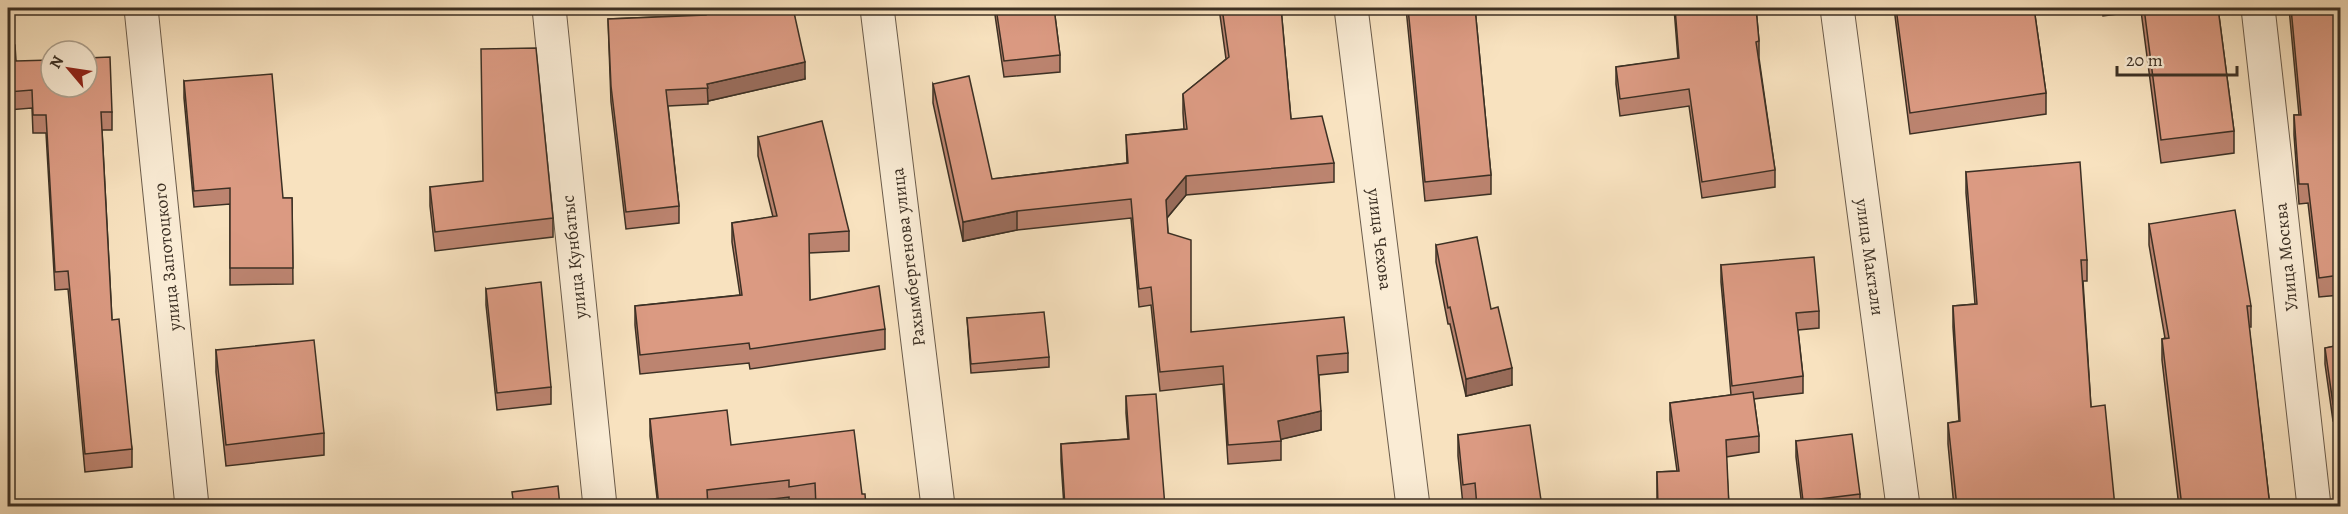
<svg xmlns="http://www.w3.org/2000/svg" width="2348" height="514" viewBox="0 0 2348 514" font-family="Alegreya,serif">
<style>
.lines{fill:none;stroke-linecap:round;stroke-linejoin:round}
.minor-casing{stroke:#6b5c4b;stroke-width:35}
.minor{stroke:#faecd5;stroke-width:33}
.wall{fill:#bc8470;stroke:#3c3024;stroke-width:1.5}
.shaded-wall{fill:#996c5b;stroke:#3c3024;stroke-width:1.5}
.building{fill:#db9a82;stroke:#3c3024;stroke-width:1.5}
.labels{text-anchor:middle;dominant-baseline:central;stroke-width:5;stroke-linejoin:round;paint-order:stroke}
.street-label{font-size:18px;fill:#3c3024;stroke:#faecd5}
</style>
<rect width="100%" height="100%" fill="#f8e2bf"/>
<filter id="stains"><feTurbulence type="fractalNoise" baseFrequency=".00333" numOctaves="4"/><feColorMatrix values="0 0 0 0 .2 0 0 0 0 .09 0 0 0 0 .02 0 0 0 .5 -.17"/></filter>
<radialGradient id="worn" r=".72"><stop offset=".6" stop-color="#630" stop-opacity="0"/><stop offset="1" stop-color="#630" stop-opacity=".3"/></radialGradient>
<g class="lines">
<defs>
<g id="minor">
<polyline points="141,8 192,506"/>
<polyline points="549,8 600,506"/>
<polyline points="877,8 938,506"/>
<polyline points="1351,8 1413,506"/>
<polyline points="1837,8 1903,506"/>
<polyline points="2258,8 2314,506"/>
</g>
</defs>
<use href="#minor" class="minor-casing"/>
<use href="#minor" class="minor"/>
</g>
<g class="wall">
<polygon points="703,8 793,8 805,79 708,101 708,104 668,106 679,206 679,223 626,229 611,102 608,19 704,15"/>
<polygon points="994,8 1054,8 1060,55 1060,72 1004,77"/>
<polygon points="1219,8 1281,8 1291,119 1334,163 1334,182 1186,195 1167,218 1168,233 1191,332 1348,353 1348,372 1319,375 1321,430 1281,439 1281,460 1228,464 1223,384 1160,391 1151,305 1139,307 1131,218 1017,230 963,241 933,103 933,84 992,179 1127,163 1126,135 1184,129 1183,113 1183,94 1226,59"/>
<polygon points="1406,8 1475,8 1491,175 1491,194 1425,201"/>
<polygon points="1674,8 1756,8 1759,41 1759,58 1775,170 1775,187 1702,198 1689,106 1620,116 1616,84 1616,67 1678,59"/>
<polygon points="1894,8 2034,8 2046,93 2046,114 1910,134"/>
<polygon points="2102,8 2218,8 2234,131 2234,153 2161,163 2141,11 2103,16"/>
<polygon points="2289,8 2340,8 2340,295 2319,297 2308,203 2299,204 2294,135 2294,115 2299,115"/>
<polygon points="8,46 16,61 112,112 112,130 102,130 112,320 132,449 132,467 85,472 68,289 55,290 46,133 33,133 32,108 8,110"/>
<polygon points="184,81 283,198 292,198 293,284 230,285 230,204 194,207 184,98"/>
<polygon points="758,137 849,231 849,251 809,253 810,300 885,329 885,349 750,369 749,363 640,374 635,325 635,306 740,295 732,242 732,223 773,217 758,156"/>
<polygon points="1966,172 2087,260 2087,281 2083,281 2091,407 2115,507 1954,507 1948,444 1948,423 1959,421 1953,327 1953,306 1975,304 1966,193"/>
<polygon points="430,187 553,218 553,237 435,251 430,206"/>
<polygon points="2149,224 2251,306 2251,327 2249,327 2270,507 2179,507 2162,360 2162,339 2165,338 2149,245"/>
<polygon points="1436,245 1491,309 1512,385 1466,396 1450,324 1448,324 1436,262"/>
<polygon points="1721,265 1819,311 1819,328 1798,330 1803,376 1803,393 1754,399 1759,436 1759,452 1726,457 1729,507 1657,507 1657,472 1677,471 1670,420 1670,403 1731,395 1721,282"/>
<polygon points="486,289 551,387 551,404 497,410 486,305"/>
<polygon points="967,318 1049,357 1049,367 971,373"/>
<polygon points="2340,345 2340,420 2333,421 2325,364 2325,348"/>
<polygon points="216,350 324,433 324,455 226,466 216,372"/>
<polygon points="1126,396 1165,507 1064,507 1061,461 1061,444 1128,439 1126,413"/>
<polygon points="650,419 731,445 862,494 866,507 815,507 815,500 789,503 789,497 708,507 658,507 650,436"/>
<polygon points="1458,435 1542,507 1475,507 1475,503 1463,505 1458,456"/>
<polygon points="1796,441 1860,494 1860,507 1802,507 1796,457"/>
</g>
<g class="shaded-wall">
<polygon points="29,8 51,8 29,13"/>
<polygon points="805,62 805,79 708,101 707,84"/>
<polygon points="1186,176 1186,195 1166,219 1166,200"/>
<polygon points="1017,211 1017,230 963,241 963,222"/>
<polygon points="1512,368 1512,385 1466,396 1466,379"/>
<polygon points="1321,411 1321,430 1278,440 1278,421"/>
</g>
<g class="building">
<polygon points="705,8 793,8 805,62 707,84 708,88 666,90 679,206 626,212 611,86 608,19 706,15"/>
<polygon points="996,8 1054,8 1060,55 1004,61"/>
<polygon points="1222,8 1281,8 1291,119 1322,116 1334,163 1186,176 1166,200 1168,233 1191,240 1191,332 1344,317 1348,353 1317,356 1321,411 1278,421 1281,441 1228,445 1223,366 1160,372 1151,287 1139,289 1131,199 1017,211 963,222 933,84 969,76 992,179 1128,163 1126,135 1187,129 1183,94 1229,57"/>
<polygon points="1408,8 1475,8 1491,175 1425,182"/>
<polygon points="1675,8 1756,8 1759,41 1756,42 1775,170 1702,182 1689,89 1620,99 1616,67 1679,58"/>
<polygon points="1896,8 2034,8 2046,93 1910,113"/>
<polygon points="2144,8 2218,8 2234,131 2161,140"/>
<polygon points="2291,8 2340,8 2340,275 2319,278 2308,184 2299,184 2294,115 2301,115"/>
<polygon points="15,45 16,61 51,60 51,87 87,87 87,58 110,57 112,112 101,112 112,320 119,319 132,449 85,454 68,271 55,272 46,115 33,115 32,90 8,92 8,46"/>
<polygon points="536,48 553,218 435,232 430,187 483,181 481,49"/>
<polygon points="272,74 283,198 292,198 293,268 230,268 230,188 194,191 184,81"/>
<polygon points="822,121 849,231 809,234 810,300 879,286 885,329 750,349 749,343 640,355 635,306 742,295 732,223 777,216 758,137"/>
<polygon points="2080,162 2087,260 2081,260 2091,407 2105,405 2115,507 1957,507 1948,423 1960,421 1953,306 1977,304 1966,172"/>
<polygon points="2235,210 2251,306 2247,306 2270,507 2182,507 2162,339 2169,338 2149,224"/>
<polygon points="1477,237 1491,309 1498,307 1512,368 1466,379 1450,307 1448,308 1436,245"/>
<polygon points="1814,257 1819,311 1796,313 1803,376 1732,386 1721,265"/>
<polygon points="541,282 551,387 497,393 486,289"/>
<polygon points="1044,312 1049,357 971,364 967,318"/>
<polygon points="314,340 324,433 226,445 216,350"/>
<polygon points="2340,345 2340,403 2333,404 2325,348"/>
<polygon points="1753,392 1759,436 1726,440 1729,507 1658,507 1657,472 1679,471 1670,403"/>
<polygon points="1156,394 1165,507 1065,507 1061,444 1129,439 1126,396"/>
<polygon points="727,410 731,445 854,430 862,494 865,494 866,507 816,507 815,483 789,487 789,480 707,490 708,507 659,507 650,419"/>
<polygon points="1530,425 1542,507 1477,507 1475,483 1463,485 1458,435"/>
<polygon points="1852,434 1860,494 1803,501 1796,441"/>
<polygon points="558,486 560,507 514,507 512,492"/>
</g>
<g class="labels">
<g class="street-label">
<text transform="translate(1380 239) rotate(83)">улица Чехова</text>
<text transform="translate(167 257) rotate(-96)">улица Запотоцкого</text>
<text transform="translate(574 257) rotate(-96)">улица Кунбатыс</text>
<text transform="translate(908 257) rotate(-97)">Рахымбергенова улица</text>
<text transform="translate(1870 257) rotate(82)">улица Мактали</text>
<text transform="translate(2286 257) rotate(-96)">Улица Москва</text>
</g>
</g>
<rect width="2348" height="514" fill="none" stroke="#f8e2bf" stroke-width="30"/>
<rect x="9" y="9" width="2330" height="496" fill="none" stroke="#3c3024" stroke-width="3"/>
<rect x="15" y="15" width="2318" height="484" fill="none" stroke="#3c3024" stroke-width="1.5"/>
<g transform="translate(69 69) rotate(299)"><circle r="28" fill="#faecd5" stroke="#aea18e" stroke-width="1.5"/>
<path d="M0-4.5L10 22L0 15L-10 22Z" fill="#8f2418"/>
<text y="-9" font-size="16" font-weight="bold" text-anchor="middle" fill="#3c3024">N</text>
</g>
<path d="M2117 66v9h120v-9" fill="none" stroke="#3c3024" stroke-width="3"/>
<text x="2126" y="66" font-size="18" fill="#3c3024" stroke="#faecd5" stroke-width="4.5" paint-order="stroke">20 m</text>
<rect width="100%" height="100%" filter="url(#stains)"/>
<rect width="100%" height="100%" fill="url(#worn)"/>
</svg>
